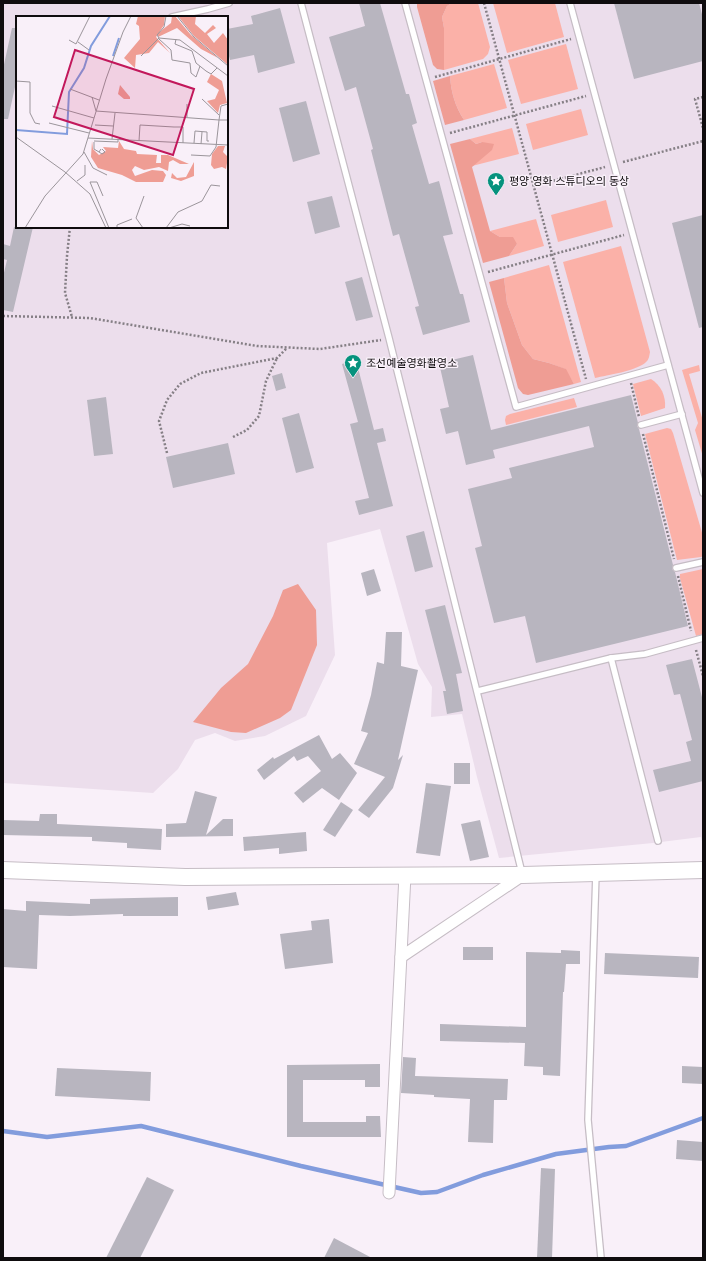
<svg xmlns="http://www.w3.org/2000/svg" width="706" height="1261" viewBox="0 0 706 1261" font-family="'DM Sans','Noto Sans KR',sans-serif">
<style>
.built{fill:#ecdeec;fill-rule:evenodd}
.green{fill:#fbb1a8}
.forest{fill:#ef9d94}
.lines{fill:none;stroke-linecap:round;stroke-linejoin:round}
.stream{stroke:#829cdd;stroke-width:4.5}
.building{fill:#b8b5bf}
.service-casing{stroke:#c6bdc5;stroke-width:8}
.minor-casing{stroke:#c6bdc5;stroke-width:13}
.secondary-casing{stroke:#c6bdc5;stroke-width:18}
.path{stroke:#857f85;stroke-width:2.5;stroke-dasharray:2 2;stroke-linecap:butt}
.service{stroke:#fff;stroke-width:5.5}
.minor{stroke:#fff;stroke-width:11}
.secondary{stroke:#fff;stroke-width:16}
.labels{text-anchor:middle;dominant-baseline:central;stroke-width:3;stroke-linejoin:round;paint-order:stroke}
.poi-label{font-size:11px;fill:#0f0c0e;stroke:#f9f0f9;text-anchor:start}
.inset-river{fill:none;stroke:#829cdd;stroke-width:2}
.inset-road{fill:none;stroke:#9b959b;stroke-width:1}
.view{fill:#c2185b;fill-opacity:0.15;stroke:#c2185b;stroke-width:2}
.inset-edge{fill:none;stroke:#0f0c0e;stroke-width:2}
</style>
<rect width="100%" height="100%" fill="#f9f0f9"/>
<path class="built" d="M 3,3 L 703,3 L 703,846 L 701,837 L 653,843 L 499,858 L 477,777 L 462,714 L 431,717 L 432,687 L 418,664 L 380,529 L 327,543 L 335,655 L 306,716 L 265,736 L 235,741 L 215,733 L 195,740 L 178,769 L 153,793 L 3,783 ZM 17,17 L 227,17 L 227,227 L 17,227 Z"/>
<g class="green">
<polygon points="452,3 478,3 490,47 488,54 483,59 444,70 444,28 442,17 447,6"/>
<polygon points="493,3 555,3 564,37 507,53"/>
<polygon points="566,44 578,89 521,104 508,60"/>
<path d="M 494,64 L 507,108 L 464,120 C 455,106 451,92 450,76 Z"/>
<polygon points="581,109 588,135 533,150 526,124"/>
<polygon points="512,128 519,154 472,166 481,158 482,142 476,144 470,139"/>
<polygon points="606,200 613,227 558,242 551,215"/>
<polygon points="536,219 544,246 509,256 517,244 500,237 490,231"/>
<path d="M 621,246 L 650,352 C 649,357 649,360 645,363 C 635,371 608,375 595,378 L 563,262 Z"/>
<polygon points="549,265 581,382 574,384 565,369 549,363 533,359 522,345 507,303 504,278"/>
<polygon points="699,365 700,371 689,374 703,421 703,457 695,430 698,423 682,370"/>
<path d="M 651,379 C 661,385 666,396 665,408 L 641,416 L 633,384 Z"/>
<polygon points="574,398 577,407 506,425 505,420 506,416 510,414"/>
<polygon points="667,428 671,429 673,433 703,536 703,556 701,557 677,560 645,434"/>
<polygon points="703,569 703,634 696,636 680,578 680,574"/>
</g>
<g class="forest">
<polygon points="417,3 452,3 447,6 442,17 444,28 444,70 437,69 433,65 417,7"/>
<path d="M 450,76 C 451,92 455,106 464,120 L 445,125 L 433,81 Z"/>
<polygon points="470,139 476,144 482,142 494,144 492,150 472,167 490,231 500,237 513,237 517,244 509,256 483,263 450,144"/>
<polygon points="504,278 507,303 522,345 533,359 549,363 566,369 574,384 528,395 523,394 518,388 489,282"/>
<polygon points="298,584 316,610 317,645 291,710 280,718 246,733 231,732 193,722 221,688 248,664 273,616 283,590"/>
</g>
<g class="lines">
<polyline class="stream" points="3,1131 47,1137 141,1126 301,1166 421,1193 437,1192 483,1175 556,1154 609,1147 626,1146 703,1118"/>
</g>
<g class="building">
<polygon points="359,3 380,3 406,94 409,94 417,123 412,125 429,184 439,181 453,234 443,236 460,294 463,294 470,322 423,335 415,307 419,306 399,234 393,236 371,150 373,149 356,87 345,91 329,37 365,26"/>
<polygon points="614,3 699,3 703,18 703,61 634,79"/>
<polygon points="280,8 295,63 258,73 254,55 230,60 227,48 227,29 253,24 251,16"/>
<polygon points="12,28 17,28 17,78 8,119 3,119 3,69"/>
<polygon points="306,101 320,154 293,162 279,108"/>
<polygon points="332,196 340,227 315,234 307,202"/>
<polygon points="703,215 703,327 699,328 672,223"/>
<polygon points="14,227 33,227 13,312 3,310 3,277 7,260 3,259 3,244 10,246"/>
<polygon points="362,277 373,317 356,321 345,282"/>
<polygon points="473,355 491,430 631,395 638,423 637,426 639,429 673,565 672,569 675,572 688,626 536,663 525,616 494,623 475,548 482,546 468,489 512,478 509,468 594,447 589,426 493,450 495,458 466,465 458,431 446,434 440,409 449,407 439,363"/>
<polygon points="356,360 374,430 383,428 386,441 377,443 393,506 359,515 355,501 369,498 350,424 358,422 342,364"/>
<polygon points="282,373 286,388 276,391 272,376"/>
<polygon points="106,397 113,454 94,456 87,400"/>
<polygon points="299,413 314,468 296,473 282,418"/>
<polygon points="228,443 235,474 173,488 166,457"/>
<polygon points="424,531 433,567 415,572 406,536"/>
<polygon points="374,569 381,591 367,596 361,573"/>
<polygon points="445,605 462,673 456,674 463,711 447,714 443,691 446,691 425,610"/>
<polygon points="386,632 402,632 401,666 418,670 398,760 403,755 393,788 369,818 358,810 385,777 354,764 368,733 361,731 371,695 377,662 384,664"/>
<polygon points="692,659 703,701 703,781 659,792 653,770 691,761 686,742 692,740 680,694 674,695 666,665"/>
<polygon points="319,735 332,759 340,753 357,773 339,800 322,788 303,803 294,793 321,771 308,756 297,761 294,756 264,780 257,770 273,757 274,759"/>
<rect x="454" y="763" width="16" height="21"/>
<polygon points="426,783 451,786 440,856 416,853"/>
<polygon points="195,791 217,797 206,835 223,819 233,819 233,836 166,837 166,824 186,823"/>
<polygon points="341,802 353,810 335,837 323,830"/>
<polygon points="40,814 57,814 57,824 162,829 161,850 127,848 127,843 92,841 92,837 3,835 3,820 39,821"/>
<polygon points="480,820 489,857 470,861 461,824"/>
<polygon points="306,832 307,851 279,854 279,848 244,851 243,837"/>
<polygon points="236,892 239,905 208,910 206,897"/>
<polygon points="178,897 178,916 123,916 123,914 70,916 39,915 37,969 3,967 3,909 26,911 26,901 90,904 90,899"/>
<polygon points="329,919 333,963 285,969 280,934 312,930 311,921"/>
<rect x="463" y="947" width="30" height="13"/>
<polygon points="561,950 580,951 580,964 566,964 564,992 563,992 560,1076 543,1075 543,1067 524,1066 525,1043 440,1041 440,1024 526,1027 526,952 561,953"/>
<polygon points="605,953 699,957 698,978 604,974"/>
<polygon points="403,1057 416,1058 415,1076 508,1079 507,1100 494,1100 493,1143 468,1142 470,1099 434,1097 434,1095 401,1093"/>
<polygon points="380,1064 380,1087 365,1087 365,1080 303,1080 303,1122 366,1122 366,1116 380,1116 381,1137 287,1137 287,1065"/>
<polygon points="682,1066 703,1067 703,1084 682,1083"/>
<polygon points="57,1068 151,1072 150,1101 55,1096"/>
<polygon points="677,1140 703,1142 703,1161 676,1159"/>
<polygon points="541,1168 555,1169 552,1258 537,1258"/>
<polygon points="147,1177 174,1190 140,1258 106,1258"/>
<polygon points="334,1238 372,1258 324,1258"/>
</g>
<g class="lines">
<defs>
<g id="service">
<polyline points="301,3 389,338 522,873"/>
<polyline points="405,3 516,407 668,365"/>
<polyline points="570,3 703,493"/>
<polyline points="172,17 208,9 229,3"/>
<polyline points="641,425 682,414"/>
<polyline points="676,568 703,562"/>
<polyline points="611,658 658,841"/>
<polyline points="478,691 611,658 645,654 703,638"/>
<polyline points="596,873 588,1120 601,1258"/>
</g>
<g id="minor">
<polyline points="401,957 523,875"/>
<polyline points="389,1193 405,875"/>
</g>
<polyline id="secondary" points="3,870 185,877 523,875 703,870"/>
</defs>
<use href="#service" class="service-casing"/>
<use href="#minor" class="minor-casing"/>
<use href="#secondary" class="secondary-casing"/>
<g class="path">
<polyline points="484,3 586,379"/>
<polyline points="435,77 571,39"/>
<polyline points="703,97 695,99 703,128"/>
<polyline points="450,133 586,96"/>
<polyline points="623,162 703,141"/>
<polyline points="534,186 605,167"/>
<polyline points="70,227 67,256 65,293 72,317"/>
<polyline points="488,272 624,235"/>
<polyline points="3,316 90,318 257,346 320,349 381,340"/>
<polyline points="631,383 639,417"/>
<polyline points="643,434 674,559"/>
<polyline points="233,437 247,430 259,416 266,381 277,358"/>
<polyline points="167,453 159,421 167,400 180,384 201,373 277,358 287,348"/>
<polyline points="678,576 691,631"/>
<polyline points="696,650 703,676"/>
</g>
<use href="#service" class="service"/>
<use href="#minor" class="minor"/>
<use href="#secondary" class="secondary"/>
</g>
<defs>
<symbol id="sight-pin" viewBox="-11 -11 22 30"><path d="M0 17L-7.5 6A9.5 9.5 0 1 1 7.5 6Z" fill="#05927d" stroke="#f9f0f9"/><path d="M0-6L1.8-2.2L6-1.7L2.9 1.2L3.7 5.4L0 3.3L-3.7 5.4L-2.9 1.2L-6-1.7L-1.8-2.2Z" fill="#fff"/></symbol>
</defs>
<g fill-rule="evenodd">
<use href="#sight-pin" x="486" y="171" width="20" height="27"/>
<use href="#sight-pin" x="343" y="353" width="20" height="27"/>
</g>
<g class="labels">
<g class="poi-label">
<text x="509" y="181">평양 영화 스튜디오의 동상</text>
<text x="366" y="363">조선예술영화촬영소</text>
</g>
</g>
<g transform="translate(16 16)">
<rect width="212" height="212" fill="#f9f0f9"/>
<path d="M 122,0 L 149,0 L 148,9 L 140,21 L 154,37 L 142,26 L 133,37 L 120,39 L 119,52 L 108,42 L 124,23 L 123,10 L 120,8 ZM 156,0 L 159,0 L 175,19 L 202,42 L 185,33 L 161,12 L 142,21 L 142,17 L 155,7 ZM 162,0 L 180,0 L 179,8 L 189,17 L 197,9 L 200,12 L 191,18 L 198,27 L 207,17 L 212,24 L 212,49 L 178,20 ZM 195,58 L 206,65 L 211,87 L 204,89 L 202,97 L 191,85 L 199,83 L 203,74 L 191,66 ZM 104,69 L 114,81 L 114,83 L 108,83 L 102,78 ZM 76,125 L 77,133 L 83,139 L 90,135 L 87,131 L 102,132 L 103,125 L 108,133 L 120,135 L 121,138 L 141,139 L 140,147 L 145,147 L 145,139 L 152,139 L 173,148 L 164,148 L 157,144 L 153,146 L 152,155 L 143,151 L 128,154 L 119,150 L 116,154 L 119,160 L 136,154 L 147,155 L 150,159 L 147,166 L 120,166 L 106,159 L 82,152 L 75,141 ZM 202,130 L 209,130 L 207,136 L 212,141 L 210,153 L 206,151 L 198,153 L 195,149 L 196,138 ZM 178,146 L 178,160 L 165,165 L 155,162 L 156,157 L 161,162 L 170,161 Z" fill="#ef9d94"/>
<path class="inset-river" d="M 97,40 L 103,22M 0,114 L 51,118 L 53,76 L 68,52 L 75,30 L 94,0"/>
<path class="inset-road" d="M 161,0 L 178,21 L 212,50M 143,22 L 164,24 L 212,60M 143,22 L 141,19 L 148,11 L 150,0M 143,23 L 155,34 L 156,44 L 174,47 L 175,57 L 180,61 L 184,50M 160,23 L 159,28 L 176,35 L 180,47 L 190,55 L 195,58 L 201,52M 53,24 L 60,28 L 74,0M 62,26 L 73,34M 125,40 L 143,22M 0,65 L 14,66 L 14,97 L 19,107 L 24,108M 54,73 L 83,84M 76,81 L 80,95 L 203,104 L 200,131 L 194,140 L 175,139M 186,83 L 203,99M 212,88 L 205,90 L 203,104 L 212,104M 36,90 L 78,102M 171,101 L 171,88M 33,107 L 73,117M 79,109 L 97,110M 0,121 L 49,156M 72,122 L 212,129M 96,123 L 99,97M 78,125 L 102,126 L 102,124M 123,125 L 124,109 L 158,111 L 167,111 L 167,127M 78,126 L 78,133 L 83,136M 178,127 L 179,115 L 191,116 L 191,125 L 193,125M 185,128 L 186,116M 85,133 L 83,136 L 86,138 L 89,136 L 86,133M 68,136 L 77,152 L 91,159M 49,156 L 74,178 L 90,212M 61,165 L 69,159 L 69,149M 87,180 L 81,166 L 74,166 L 93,212M 9,212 L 29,180 L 67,138 L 90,63 L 107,16 L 115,0M 101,212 L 101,209 L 116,203M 127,212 L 120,202 L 128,180M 150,212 L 162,196 L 186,185 L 195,169 L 204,170M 153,212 L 166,208 L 174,210"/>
<path class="view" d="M 59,34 L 178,73 L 157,139 L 38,101 Z"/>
<rect width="212" height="212" class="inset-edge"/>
</g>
<rect width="706" height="1261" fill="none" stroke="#0f0c0e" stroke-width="8"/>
</svg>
